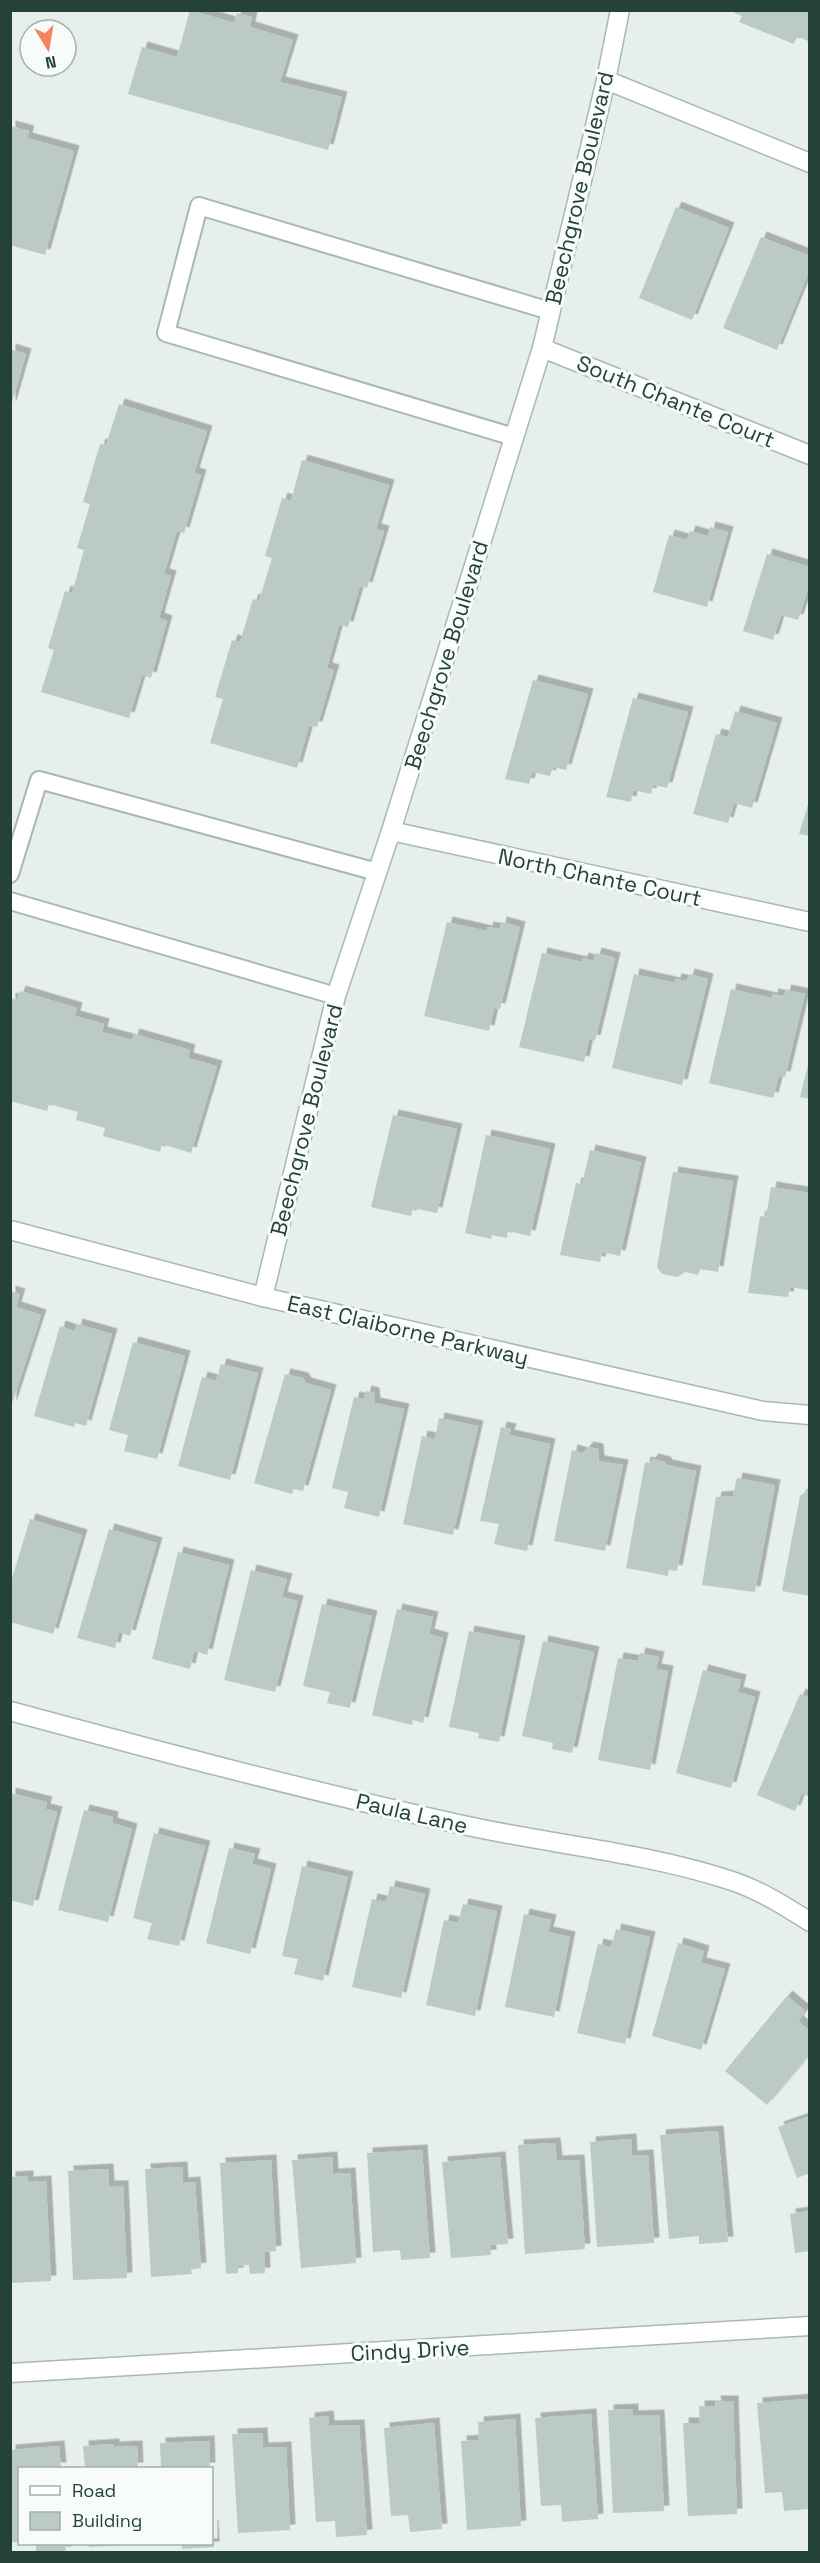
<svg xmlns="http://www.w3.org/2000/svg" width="820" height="2563" viewBox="0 0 820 2563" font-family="'Space Grotesk',sans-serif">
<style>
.building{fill:#bbcac4;filter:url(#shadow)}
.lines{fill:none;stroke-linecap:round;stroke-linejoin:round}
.lane-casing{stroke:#a8b8b2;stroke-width:20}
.street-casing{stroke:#a8b8b2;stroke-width:21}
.lane{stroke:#fff;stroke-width:16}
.street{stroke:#fff;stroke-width:18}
.labels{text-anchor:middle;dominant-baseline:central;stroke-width:6;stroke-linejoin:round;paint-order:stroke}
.street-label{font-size:22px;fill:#24423a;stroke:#f7fbf9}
</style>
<defs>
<filter id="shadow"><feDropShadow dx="5.5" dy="-5.5" stdDeviation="0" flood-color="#0004"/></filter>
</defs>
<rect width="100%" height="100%" fill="#e6efeb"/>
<g class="building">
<polygon points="190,10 234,23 237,13 252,17 250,27 293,40 280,82 342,97 328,150 128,94 142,47 177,57"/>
<polygon points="728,10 810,10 810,42 797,36 794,44 739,22 742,16"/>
<polygon points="10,126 29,131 27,138 74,151 45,255 10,245"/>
<polygon points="676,207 729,228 692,320 639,298"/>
<polygon points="761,237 810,256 810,269 777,350 723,328"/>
<polygon points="10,349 26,354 11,406 10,406"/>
<polygon points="119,404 207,431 194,473 201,475 184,533 177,531 164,574 171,576 159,618 167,621 151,678 142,675 129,718 41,692 54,650 48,648 65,591 72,593 84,550 77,548 90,504 83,502 100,444 106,445"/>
<polygon points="302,460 389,485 376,529 384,531 367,588 360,586 348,627 339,625 327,668 334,670 317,727 309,726 297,768 210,743 223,699 215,697 232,640 240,642 253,599 259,601 272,558 265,556 282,498 291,501"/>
<polygon points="710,527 728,532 707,607 653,592 669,535 687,540 690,531 708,536"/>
<polygon points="767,554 810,567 810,583 798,620 781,615 773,640 743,631"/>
<polygon points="533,680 588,694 566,770 553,767 550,776 532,772 529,784 505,779"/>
<polygon points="633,698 688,712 667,788 653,785 651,794 633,790 631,802 606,797"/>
<polygon points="735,711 777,723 752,808 734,803 728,823 693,814 716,734 728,737"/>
<polygon points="810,798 810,836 799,834"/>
<polygon points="447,922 487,931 488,927 500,929 501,922 520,927 500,1009 494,1008 489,1031 424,1016"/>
<polygon points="542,953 582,962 583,958 594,961 596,953 615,958 595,1041 589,1039 584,1062 519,1047"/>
<polygon points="634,974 675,983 676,979 687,981 689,974 708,979 682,1085 612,1068"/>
<polygon points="731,989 772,998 773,994 784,996 786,990 805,994 785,1077 779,1076 773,1098 709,1083"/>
<polygon points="20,991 77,1008 75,1016 104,1024 102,1032 132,1040 134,1034 190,1050 188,1058 217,1066 191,1153 162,1144 160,1152 103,1136 105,1128 76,1120 78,1112 49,1104 47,1111 10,1101 10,998 17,1000"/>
<polygon points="809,1061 810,1061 810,1099 800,1097"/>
<polygon points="393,1115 457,1129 437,1213 413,1208 411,1216 371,1207"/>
<polygon points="486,1135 550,1149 530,1236 508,1231 507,1238 492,1235 491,1239 465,1233"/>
<polygon points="590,1150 641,1162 620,1256 602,1252 600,1262 560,1255 576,1183 582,1184"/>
<polygon points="673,1172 733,1181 718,1272 700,1269 698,1275 685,1272 678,1277 662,1274 657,1267"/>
<polygon points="771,1187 810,1193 808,1290 790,1287 788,1297 748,1293 760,1216 766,1217"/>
<polygon points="10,1291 20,1294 16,1307 41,1315 11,1407"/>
<polygon points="77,1324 112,1334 86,1426 75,1423 74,1427 34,1416 60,1326 75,1331"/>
<polygon points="133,1342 185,1356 157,1459 124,1451 128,1435 109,1430"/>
<polygon points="221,1364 258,1373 230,1480 178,1466 202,1377 216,1381"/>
<polygon points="285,1374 303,1378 306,1383 331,1390 303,1491 294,1489 292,1494 254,1483"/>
<polygon points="366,1391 374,1393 375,1403 404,1409 379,1517 344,1508 348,1492 332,1488 354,1397 364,1399"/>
<polygon points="439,1418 478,1426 453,1535 403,1524 422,1436 435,1439"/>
<polygon points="501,1427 511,1429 509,1435 550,1444 527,1551 494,1544 499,1524 480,1521"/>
<polygon points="588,1447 598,1449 599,1461 623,1465 605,1551 554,1541 572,1450 583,1453"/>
<polygon points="653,1459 665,1462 667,1465 696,1471 677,1571 669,1569 668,1576 626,1568 645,1462 650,1463"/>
<polygon points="737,1478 775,1485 755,1592 702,1585 716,1497 733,1496"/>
<polygon points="807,1491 810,1491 810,1596 782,1591 800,1496"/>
<polygon points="30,1519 82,1535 53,1634 10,1622 10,1585"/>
<polygon points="109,1529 157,1543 130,1636 119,1632 115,1648 77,1638"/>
<polygon points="178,1552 229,1565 207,1655 194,1651 190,1669 152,1659"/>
<polygon points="251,1570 287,1579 282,1597 298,1601 275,1692 224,1680"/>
<polygon points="322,1604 372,1616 350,1708 327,1703 330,1692 303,1686"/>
<polygon points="397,1609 433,1617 429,1634 443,1638 423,1723 413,1720 412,1725 372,1715"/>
<polygon points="469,1631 520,1641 499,1742 478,1738 479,1733 449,1727"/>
<polygon points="543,1641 594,1652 572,1753 552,1749 553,1743 522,1736"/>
<polygon points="640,1653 659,1657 656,1669 668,1671 650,1770 598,1760 618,1658 638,1661"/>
<polygon points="703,1670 741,1680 738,1692 755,1697 731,1788 676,1773"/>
<polygon points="800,1694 810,1698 810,1797 802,1793 795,1811 757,1795"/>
<polygon points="10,1793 47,1802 45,1809 57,1812 33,1906 10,1900"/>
<polygon points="84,1810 113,1817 112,1823 132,1829 108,1922 58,1910"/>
<polygon points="154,1833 205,1846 179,1946 147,1939 152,1923 133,1918"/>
<polygon points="229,1848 255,1854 252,1864 271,1869 250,1954 206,1943"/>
<polygon points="302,1866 348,1877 323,1981 294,1974 298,1959 282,1956"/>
<polygon points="390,1886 425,1894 401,1998 352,1987 372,1899 386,1902"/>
<polygon points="463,1904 497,1911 475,2016 426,2005 444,1920 458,1923"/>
<polygon points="524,1914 551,1920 548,1932 570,1937 554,2017 505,2007"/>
<polygon points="616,1929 650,1937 625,2044 577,2033 598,1944 611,1947"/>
<polygon points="678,1943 704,1951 701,1963 725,1969 701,2050 652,2036"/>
<polygon points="787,1996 805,2011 798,2021 810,2031 810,2054 767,2105 725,2071"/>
<polygon points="810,2116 810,2173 797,2178 778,2127"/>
<polygon points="718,2131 728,2242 699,2244 699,2236 669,2239 660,2135"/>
<polygon points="631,2139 632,2156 648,2155 654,2243 597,2247 590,2142"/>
<polygon points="555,2143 557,2161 579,2160 585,2249 525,2254 518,2145"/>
<polygon points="422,2150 430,2258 401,2260 400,2250 373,2252 367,2153"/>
<polygon points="332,2157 333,2174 350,2173 356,2263 301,2268 292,2160"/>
<polygon points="500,2157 508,2244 490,2245 491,2255 451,2258 442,2162"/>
<polygon points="271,2160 276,2251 264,2252 265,2273 250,2274 249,2265 238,2266 238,2273 226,2274 220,2163"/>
<polygon points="182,2167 183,2183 195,2182 201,2268 191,2269 192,2274 151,2277 145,2169"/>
<polygon points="108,2169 109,2186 123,2186 127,2278 73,2280 68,2171"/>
<polygon points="28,2176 28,2182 46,2181 51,2281 10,2283 10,2177"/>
<polygon points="810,2211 810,2251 795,2253 790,2214"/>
<polygon points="807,2399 810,2436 810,2509 784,2511 782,2492 765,2493 757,2403"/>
<polygon points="715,2401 733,2401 737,2514 688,2516 683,2423 700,2423 699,2406 716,2406"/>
<polygon points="633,2409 633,2416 659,2415 664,2511 613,2513 608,2410"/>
<polygon points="591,2414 598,2519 562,2522 561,2505 541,2506 535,2418"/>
<polygon points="328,2416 329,2426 359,2425 367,2535 336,2537 335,2521 316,2522 309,2418"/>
<polygon points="515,2419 521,2526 467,2530 461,2441 479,2440 478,2422"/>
<polygon points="434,2423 442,2529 410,2532 408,2515 391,2516 384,2428"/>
<polygon points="262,2433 263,2448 286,2447 290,2530 238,2533 232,2434"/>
<polygon points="209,2441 210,2468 161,2468 160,2443"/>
<polygon points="114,2444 114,2447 137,2446 138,2468 85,2468 83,2446"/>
<polygon points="59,2446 61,2468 20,2468 20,2542 12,2542 10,2450"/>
<polygon points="212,2525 213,2525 214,2547 182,2549 182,2544 212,2544"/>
<polygon points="36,2544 65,2544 66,2552 36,2552"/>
<polygon points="89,2544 123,2544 123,2545 89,2547"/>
</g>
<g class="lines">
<defs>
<g id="lane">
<polyline points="514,437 166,333 199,206 550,311"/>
<polyline points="10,874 39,780 377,872"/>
<polyline points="10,901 336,996"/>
</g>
<g id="street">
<polyline points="606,80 810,163"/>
<polyline points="542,348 810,455"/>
<polyline points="391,831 810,922"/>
<polyline points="10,1230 263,1297 763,1411 810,1415"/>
<polyline points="263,1297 336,996 391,831 542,348 606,80 620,10"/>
<path d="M 10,1711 C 158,1751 305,1790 454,1823 C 545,1844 640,1851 729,1880 C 758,1889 785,1906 810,1922"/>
<polyline points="10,2373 810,2326"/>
</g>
</defs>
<use href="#lane" class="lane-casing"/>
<use href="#street" class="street-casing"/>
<use href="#lane" class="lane"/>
<use href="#street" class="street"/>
</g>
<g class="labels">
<g class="street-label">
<text transform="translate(579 188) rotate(-77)">Beechgrove Boulevard</text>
<text transform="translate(676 401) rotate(22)">South Chante Court</text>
<text transform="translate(446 655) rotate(-73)">Beechgrove Boulevard</text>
<text transform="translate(600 877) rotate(12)">North Chante Court</text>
<text transform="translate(306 1120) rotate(-76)">Beechgrove Boulevard</text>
<text transform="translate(408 1330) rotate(13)">East Claiborne Parkway</text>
<text transform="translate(412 1813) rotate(13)">Paula Lane</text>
<text transform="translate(410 2350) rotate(-3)">Cindy Drive</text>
</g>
</g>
<rect width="820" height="2563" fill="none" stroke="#24423a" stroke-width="24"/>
<rect x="18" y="2467" width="195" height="78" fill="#f7fbf9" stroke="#a3b1ad" stroke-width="1.5"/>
<rect x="30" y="2486" width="30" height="9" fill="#ffffff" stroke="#a3b1ad" stroke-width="1.5"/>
<text x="72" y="2497" font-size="18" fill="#24423a">Road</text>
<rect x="30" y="2512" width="30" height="18" fill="#bbcac4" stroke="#a3b1ad" stroke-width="1.5"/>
<text x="72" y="2527" font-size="18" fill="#24423a">Building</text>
<g transform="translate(48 48) rotate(169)"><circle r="28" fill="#f7fbf9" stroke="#a3b1ad" stroke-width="1.5"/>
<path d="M0-4.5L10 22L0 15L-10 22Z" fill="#f4845f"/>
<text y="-9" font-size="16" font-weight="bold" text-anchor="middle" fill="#24423a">N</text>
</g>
</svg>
